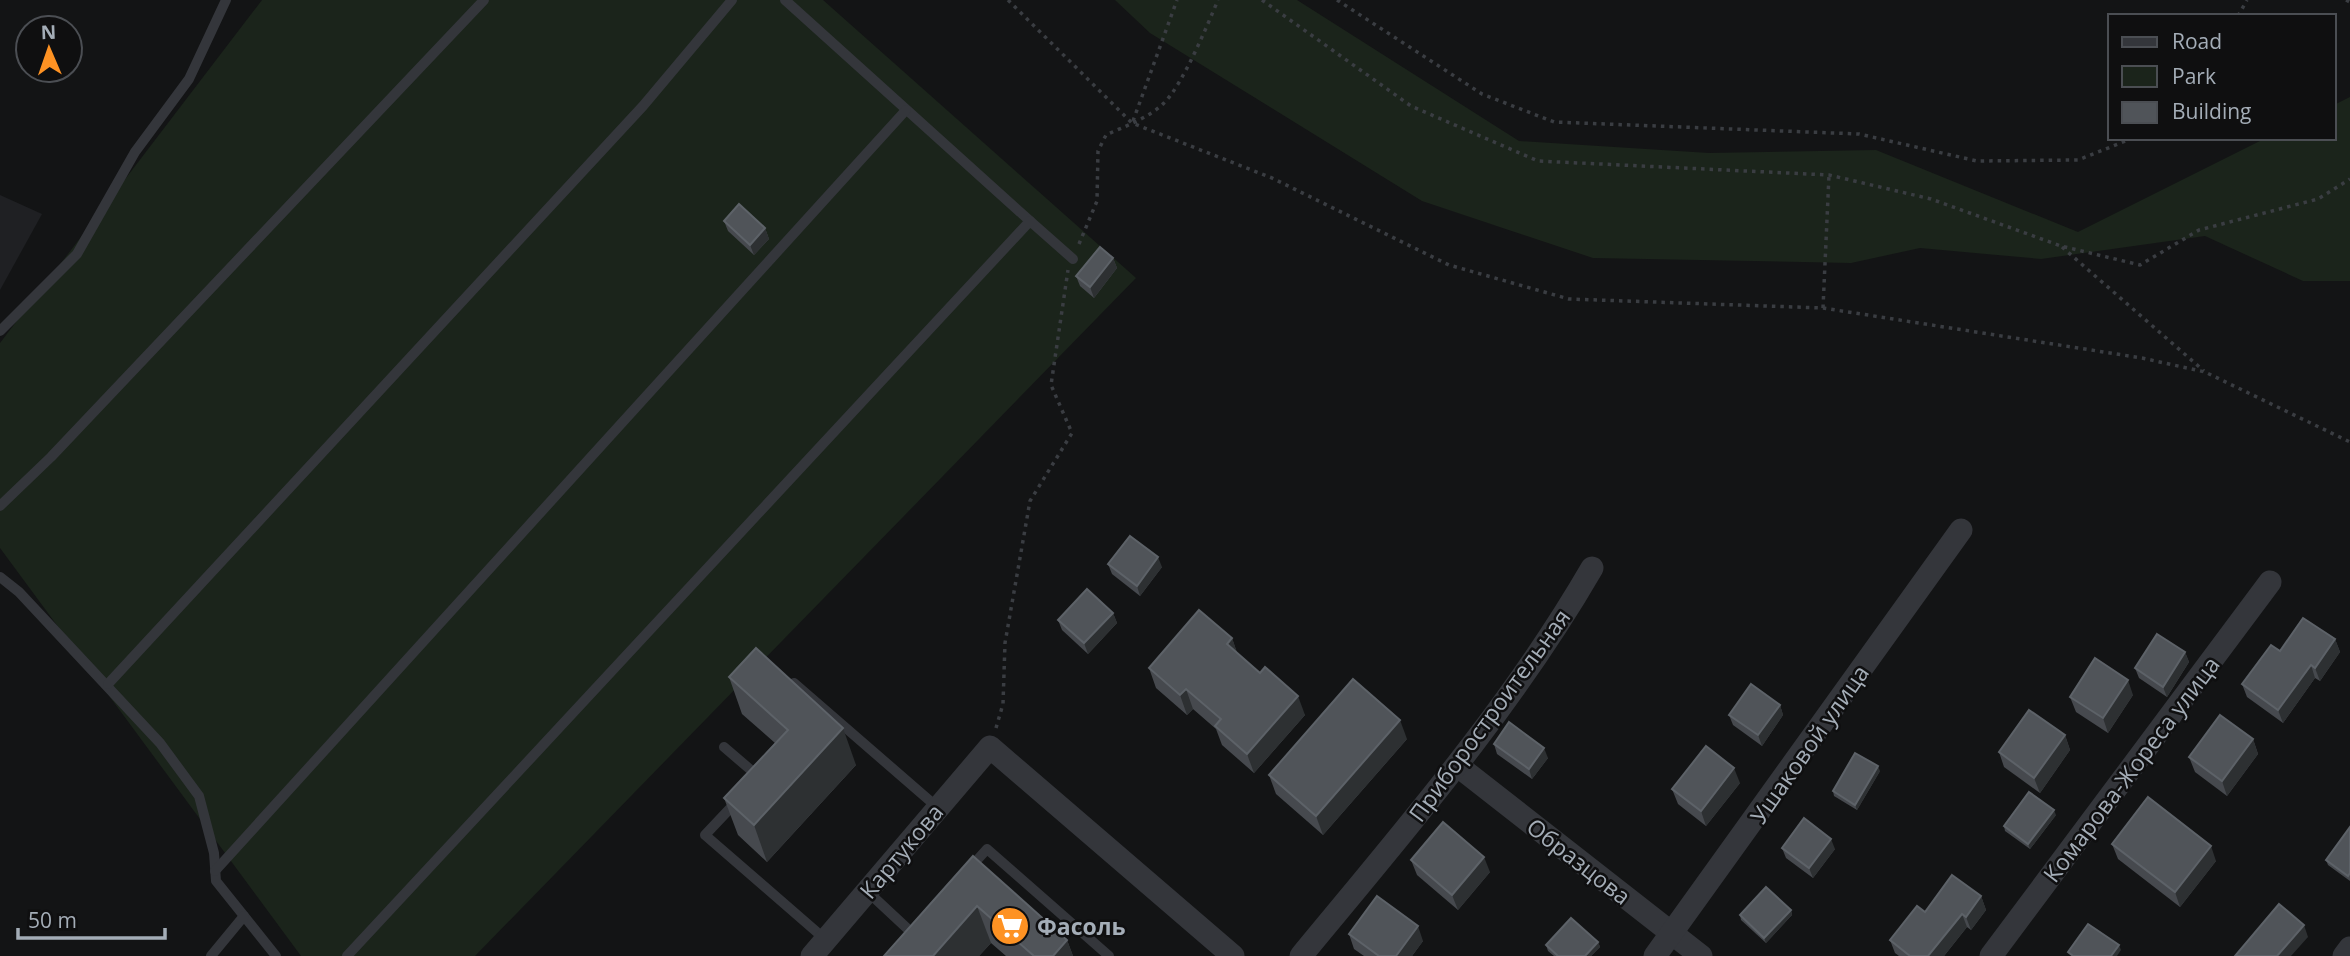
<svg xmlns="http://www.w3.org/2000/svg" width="2350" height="956" viewBox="0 0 2350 956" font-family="'Open Sans',sans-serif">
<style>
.built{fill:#1f2023}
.green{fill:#1b241b}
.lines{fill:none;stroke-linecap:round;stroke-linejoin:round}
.path{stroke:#3a3d42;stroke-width:3.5;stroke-dasharray:3.5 5;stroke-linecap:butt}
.service{stroke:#34363b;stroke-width:10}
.minor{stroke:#34363b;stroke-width:23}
.wall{fill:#46494e}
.shaded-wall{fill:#2d3032}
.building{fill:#505459;stroke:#5d6268;stroke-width:2}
.labels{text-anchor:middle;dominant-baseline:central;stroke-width:5;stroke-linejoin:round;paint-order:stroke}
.street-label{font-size:23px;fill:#a4adb7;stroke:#0f0f10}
.poi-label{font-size:23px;font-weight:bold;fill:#a4adb7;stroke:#0f0f10;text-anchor:start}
</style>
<rect width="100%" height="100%" fill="#131415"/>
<polygon class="built" points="0,195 42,214 0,290"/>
<g class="green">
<polygon points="262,0 823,0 1136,278 475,956 301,956 0,548 0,343"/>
<polygon points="1115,0 1297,0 1519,141 1709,153 1876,150 2078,232 2266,138 2334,138 2334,105 2350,97 2350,281 2303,281 2205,236 2041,259 1920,248 1851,263 1593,258 1422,201 1150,33"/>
</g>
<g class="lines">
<g class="path">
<polyline points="1008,0 1132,123 1272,178 1449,265 1569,299 1823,308 2142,358 2205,372 2350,442"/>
<polyline points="1262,0 1411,106 1538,161 1829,175 1931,199 2061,246 2140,265 2199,230 2318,199 2350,179"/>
<polyline points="1337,0 1482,94 1554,122 1859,134 1977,161 2078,160 2133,138"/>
<polyline points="2346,0 2350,2"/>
<polyline points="2238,16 2247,0"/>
<polyline points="1133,121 1177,0"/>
<path d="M 1079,244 L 1097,201 L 1098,151 L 1106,135 C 1125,126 1149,118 1164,103 C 1183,84 1207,26 1218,0"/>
<polyline points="2062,247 2204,371"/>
<polyline points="1823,308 1829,175"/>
<polyline points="996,728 1003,704 1005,643 1030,501 1072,433 1051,385 1068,270"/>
</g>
<g class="service">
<polyline points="785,0 1030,221"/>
<polyline points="0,331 77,254 135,152 189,79 226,0"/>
<polyline points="0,506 51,457 484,0"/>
<polyline points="0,577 19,592 160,743 199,796 214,853 216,881 276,956"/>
<polyline points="794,683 937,807"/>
<polyline points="108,684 643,106 732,0"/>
<polyline points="724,747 759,777 756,780"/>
<polyline points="738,800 705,835 826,940"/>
<polyline points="969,869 987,849 1109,956"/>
<polyline points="215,871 906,110"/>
<polyline points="867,891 911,932 918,925"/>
<polyline points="211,956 244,916"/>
<polyline points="347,956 1030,221 1073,259"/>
</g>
<g class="minor">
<polyline points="1458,766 1701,956"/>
<polyline points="812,956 990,747 1233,956"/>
<path d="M 1301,956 C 1404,831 1511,708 1592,568"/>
<polyline points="1655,956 1961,530"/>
<polyline points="1991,956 2270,582"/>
<polyline points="2344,956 2350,948"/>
</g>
</g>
<g class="wall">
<polygon points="724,221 765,228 769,239 754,255 728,231"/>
<polygon points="1113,258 1117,268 1094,298 1080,286 1076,276"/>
<polygon points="1108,564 1162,567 1140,596 1112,574"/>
<polygon points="1113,613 1117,623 1088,654 1062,630 1058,620"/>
<polygon points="1232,638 1237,653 1305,715 1254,773 1222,745 1216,729 1193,709 1187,715 1156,688 1149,668"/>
<polygon points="2335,639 2340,652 2320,681 2315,678 2283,723 2247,697 2242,684 2280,651"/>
<polygon points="2185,652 2189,662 2167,697 2139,678 2135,668"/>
<polygon points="729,677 856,765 767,862 738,835 724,798 775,743 742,714"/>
<polygon points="2133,695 2108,733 2076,712 2070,697"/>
<polygon points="1780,705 1783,715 1762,746 1733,725 1729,715"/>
<polygon points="2065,735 2070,750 2040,793 2004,767 1999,752"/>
<polygon points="1407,739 1323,835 1276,794 1269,775"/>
<polygon points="2253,739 2258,754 2227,796 2195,772 2189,757"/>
<polygon points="1494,744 1548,758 1532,779 1497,754"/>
<polygon points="1880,771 1857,810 1834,796 1833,791"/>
<polygon points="1740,783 1706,826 1678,804 1672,789"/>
<polygon points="2056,815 2030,849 2005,831 2004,826"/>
<polygon points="2350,827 2350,881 2328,865 2326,860"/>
<polygon points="2112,844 2216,861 2180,907 2118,859"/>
<polygon points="1782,848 1835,849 1813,878 1786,858"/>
<polygon points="973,856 1067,940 1073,956 1006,956 991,943 979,956 884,956"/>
<polygon points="1411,860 1490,872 1458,910 1417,875"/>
<polygon points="1981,896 1986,910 1971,930 1967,927 1944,956 1899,956 1895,953 1890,940 1925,912"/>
<polygon points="1791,910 1792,915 1766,943 1741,920 1740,915"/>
<polygon points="1349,934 1423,941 1412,956 1364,956 1354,949"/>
<polygon points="1598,942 1600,947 1591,956 1554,956 1548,951 1546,945"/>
</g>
<g class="shaded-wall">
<polygon points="765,228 769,239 754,255 750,245"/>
<polygon points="1113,258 1117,268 1094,298 1090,287"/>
<polygon points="1158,557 1162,567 1140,596 1137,586"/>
<polygon points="1113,613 1117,623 1088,654 1084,643"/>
<polygon points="1232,638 1239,658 1227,644"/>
<polygon points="2335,639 2340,652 2320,681 2315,668"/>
<polygon points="2185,652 2189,662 2167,697 2163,687"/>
<polygon points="2311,665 2315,678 2283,723 2278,710"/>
<polygon points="2128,680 2133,695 2108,733 2103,718"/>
<polygon points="1186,689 1193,709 1187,715 1180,695"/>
<polygon points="1298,696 1305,715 1254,773 1247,754"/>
<polygon points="1780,705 1783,715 1762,746 1758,735"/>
<polygon points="1400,720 1407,739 1323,835 1316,816"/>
<polygon points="843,728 856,765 767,862 754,825"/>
<polygon points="2065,735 2070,750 2040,793 2034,778"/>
<polygon points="2253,739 2258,754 2227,796 2222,781"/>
<polygon points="1544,748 1548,758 1532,779 1529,769"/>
<polygon points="1878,766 1880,771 1857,810 1855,805"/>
<polygon points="1734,768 1740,783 1706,826 1701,811"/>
<polygon points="2054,810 2056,815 2030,849 2028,844"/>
<polygon points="1831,839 1835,849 1813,878 1809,868"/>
<polygon points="2211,846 2216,861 2180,907 2175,892"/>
<polygon points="1484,857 1490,872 1458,910 1452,895"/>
<polygon points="1981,896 1986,910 1971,930 1966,917"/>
<polygon points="977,906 991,943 979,956 933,956"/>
<polygon points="1791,910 1792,915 1766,943 1764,938"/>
<polygon points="1962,914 1967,927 1944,956 1928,956"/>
<polygon points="2304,925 2308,937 2291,956 2277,956"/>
<polygon points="1418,926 1423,941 1412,956 1396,956"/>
<polygon points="1067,940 1073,956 1053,956"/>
<polygon points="1598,942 1600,947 1591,956 1585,956"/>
<polygon points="2119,945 2121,950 2117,956 2111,956"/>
</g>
<g class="building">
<polygon points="739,204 765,228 750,245 724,221"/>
<polygon points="1100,247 1113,258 1090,287 1076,276"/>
<polygon points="1130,536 1158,557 1137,586 1108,564"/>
<polygon points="1087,589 1113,613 1084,643 1058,620"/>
<polygon points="1199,610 1232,638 1227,644 1260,673 1265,667 1298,696 1247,754 1215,726 1221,719 1186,689 1180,695 1149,668"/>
<polygon points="2303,618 2335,639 2315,668 2311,665 2278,710 2242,684 2271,645 2280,651"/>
<polygon points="2157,634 2185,652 2163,687 2135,668"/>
<polygon points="756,648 843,728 754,825 724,798 788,730 729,677"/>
<polygon points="2095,658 2128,680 2103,718 2070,697"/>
<polygon points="1353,679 1400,720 1316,816 1269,775"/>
<polygon points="1751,684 1780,705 1758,735 1729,715"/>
<polygon points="2029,710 2065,735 2034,778 1999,752"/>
<polygon points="2220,715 2253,739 2222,781 2189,757"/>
<polygon points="1509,722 1544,748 1529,769 1494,744"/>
<polygon points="1706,746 1734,768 1701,811 1672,789"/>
<polygon points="1855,753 1878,766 1855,805 1833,791"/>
<polygon points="2029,792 2054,810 2028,844 2004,826"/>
<polygon points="2148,797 2211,846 2175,892 2112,844"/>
<polygon points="1804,818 1831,839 1809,868 1782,848"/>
<polygon points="1443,822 1484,857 1452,895 1411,860"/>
<polygon points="2350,827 2350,873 2348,876 2326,860"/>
<polygon points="973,856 1067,940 1053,956 1034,956 977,906 933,956 884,956"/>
<polygon points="1952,875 1981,896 1966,917 1962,914 1928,956 1910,956 1890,940 1917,906 1925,912"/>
<polygon points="1766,887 1791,910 1764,938 1740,915"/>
<polygon points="1377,896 1418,926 1396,956 1379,956 1349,934"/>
<polygon points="2279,904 2304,925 2277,956 2235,956"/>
<polygon points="1571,918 1598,942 1585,956 1558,956 1546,945"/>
<polygon points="2088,924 2119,945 2111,956 2073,956 2068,952"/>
</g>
<defs>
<symbol id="supermarket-disc" viewBox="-11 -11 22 22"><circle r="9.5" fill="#fe9223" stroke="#0f0f10"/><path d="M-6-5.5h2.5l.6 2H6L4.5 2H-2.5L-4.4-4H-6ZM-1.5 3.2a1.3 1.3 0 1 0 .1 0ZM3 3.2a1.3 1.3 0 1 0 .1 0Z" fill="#fff"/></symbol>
</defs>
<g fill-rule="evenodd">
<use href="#supermarket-disc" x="988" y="904" width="44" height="44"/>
</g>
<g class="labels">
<g class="street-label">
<text transform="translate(1489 715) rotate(-54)">Приборостроительная</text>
<text transform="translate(1809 744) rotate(-55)">Ушаковой улица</text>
<text transform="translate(2131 769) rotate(-53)">Комарова-Жореса улица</text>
<text transform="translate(901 851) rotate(-50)">Картукова</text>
<text transform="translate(1579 861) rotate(38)">Образцова</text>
</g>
<g class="poi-label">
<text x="1037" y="926">Фасоль</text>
</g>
</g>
<rect x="2108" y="14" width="228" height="126" fill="#0f0f10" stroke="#4b4e53" stroke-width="2"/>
<rect x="2122" y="37" width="35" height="10" fill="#34363b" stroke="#4b4e53" stroke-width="2"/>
<text x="2172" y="49" font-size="21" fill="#a4adb7">Road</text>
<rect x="2122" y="66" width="35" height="21" fill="#1b241b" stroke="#4b4e53" stroke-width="2"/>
<text x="2172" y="84" font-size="21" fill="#a4adb7">Park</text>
<rect x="2122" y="102" width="35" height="21" fill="#505459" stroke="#4b4e53" stroke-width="2"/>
<text x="2172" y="119" font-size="21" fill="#a4adb7">Building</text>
<g transform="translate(49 49) rotate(358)"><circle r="33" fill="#0f0f10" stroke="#4b4e53" stroke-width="2"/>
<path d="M0-5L12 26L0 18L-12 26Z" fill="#fe9223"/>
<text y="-10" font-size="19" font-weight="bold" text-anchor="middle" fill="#a4adb7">N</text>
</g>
<path d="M18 928v10h147v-10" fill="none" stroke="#a4adb7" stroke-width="3.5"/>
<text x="28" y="928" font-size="21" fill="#a4adb7" stroke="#0f0f10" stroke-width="5" paint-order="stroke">50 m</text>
</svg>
